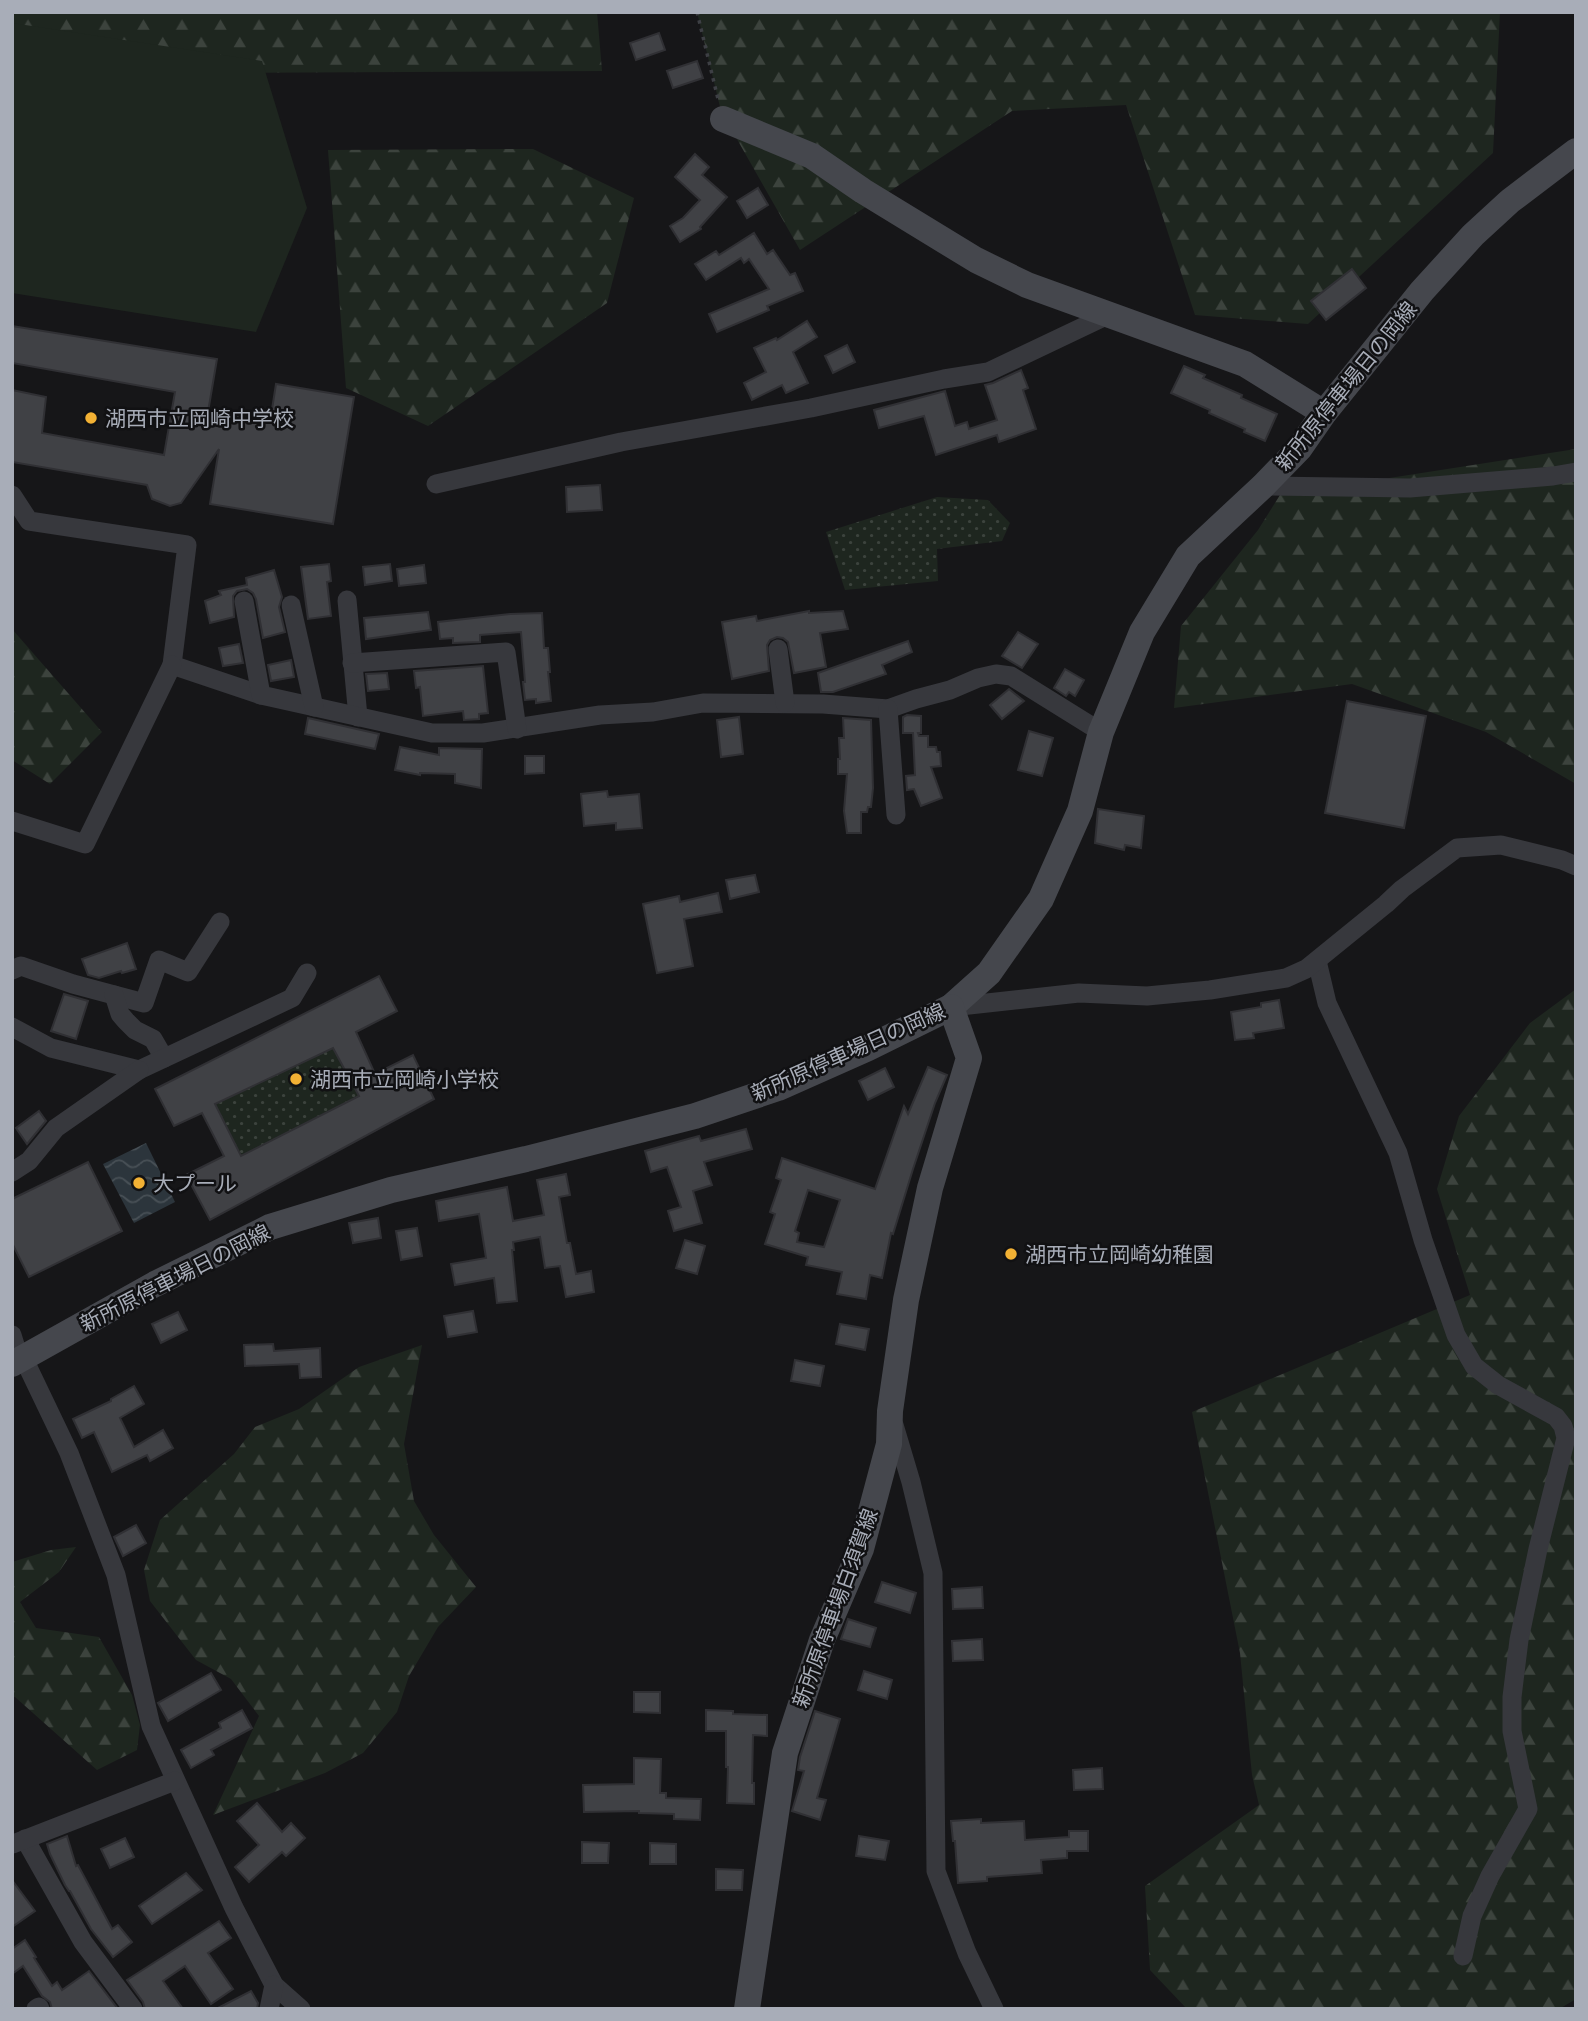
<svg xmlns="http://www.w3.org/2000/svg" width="1588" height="2021" viewBox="0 0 1588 2021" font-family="Montserrat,'Noto Sans JP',sans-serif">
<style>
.grass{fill:url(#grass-dots)}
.forest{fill:url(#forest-firs)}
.garden{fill:#1e261f}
.water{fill:url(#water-waves)}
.building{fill:#404145;stroke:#303034;stroke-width:2;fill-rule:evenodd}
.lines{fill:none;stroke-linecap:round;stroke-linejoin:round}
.path{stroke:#3d3f44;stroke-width:3.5;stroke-dasharray:3.5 5;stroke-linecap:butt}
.street{stroke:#37383d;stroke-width:19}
.secondary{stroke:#45474d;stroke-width:26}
.poi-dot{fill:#f2b134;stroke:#111113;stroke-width:2.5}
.labels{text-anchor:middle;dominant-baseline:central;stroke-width:5;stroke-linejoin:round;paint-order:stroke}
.street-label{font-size:21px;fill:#a8adb8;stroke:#111113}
.poi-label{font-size:21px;fill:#a8adb8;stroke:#111113;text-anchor:start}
</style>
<defs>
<pattern id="grass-dots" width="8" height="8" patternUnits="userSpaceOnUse" patternTransform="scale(1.75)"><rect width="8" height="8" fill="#1e261f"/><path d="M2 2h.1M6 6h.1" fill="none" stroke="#3c433d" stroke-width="1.8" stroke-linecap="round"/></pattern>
<pattern id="forest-firs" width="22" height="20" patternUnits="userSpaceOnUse" patternTransform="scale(1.75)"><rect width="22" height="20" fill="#1e261f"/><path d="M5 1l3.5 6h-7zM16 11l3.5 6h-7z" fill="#3c433d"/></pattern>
<pattern id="water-waves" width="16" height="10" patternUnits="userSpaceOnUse" patternTransform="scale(1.75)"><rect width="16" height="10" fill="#2c353c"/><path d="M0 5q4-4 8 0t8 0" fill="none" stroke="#485056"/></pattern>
</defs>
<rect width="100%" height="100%" fill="#161618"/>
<g class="grass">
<polygon points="937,497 988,500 1010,523 1002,541 937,549 938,581 845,590 826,532"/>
<polygon points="333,1048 359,1096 241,1156 215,1104"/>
</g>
<g class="forest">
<polygon points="12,12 597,12 602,71 12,74"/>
<polygon points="697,12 1500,12 1493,153 1308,324 1195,315 1126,105 1012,111 800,250 721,111"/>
<polygon points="533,149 634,198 607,303 428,426 346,388 328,150"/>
<polygon points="1576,449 1576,784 1486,732 1352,684 1174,708 1181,626 1258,530 1280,495"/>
<polygon points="12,629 102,732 50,784 12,760"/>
<polygon points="1576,989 1576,1999 1559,2009 1187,2009 1150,1970 1145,1886 1259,1805 1252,1775 1240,1653 1192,1412 1470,1295 1437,1189 1459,1116 1530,1023"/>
<polygon points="422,1345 404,1444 414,1501 434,1535 476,1587 438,1627 409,1676 397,1712 363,1753 325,1773 213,1815 259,1716 231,1679 196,1660 150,1601 144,1570 160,1520 234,1454 255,1427 299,1409 359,1367"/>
<polygon points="76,1547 59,1572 20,1602 36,1628 99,1637 132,1695 140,1725 137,1750 97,1770 15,1697 12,1697 12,1562 51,1550"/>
</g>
<polygon class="garden" points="12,23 262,61 307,208 256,332 12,293"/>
<polygon class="water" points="146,1143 175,1202 134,1223 103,1164"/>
<g class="building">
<polygon points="659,33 665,50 636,60 630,43"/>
<polygon points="697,61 703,78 673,88 667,71"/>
<polygon points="695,154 709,167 702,175 727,197 700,227 701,229 680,242 670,226 683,218 700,200 675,177"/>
<polygon points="758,188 768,205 747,218 737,201"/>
<polygon points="754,233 767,254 773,250 790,275 795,273 803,291 767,306 769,310 717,332 709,314 769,289 749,259 744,263 741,258 706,280 695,264 716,251 719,255"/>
<polygon points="1352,269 1366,288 1326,320 1311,301"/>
<polygon points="807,321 817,337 793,352 808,383 786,393 782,385 752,400 744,383 766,372 754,348 776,338 777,340"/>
<polygon points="12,326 217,359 208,412 270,422 276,384 354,397 333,524 210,504 219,449 181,503 170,506 152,499 147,485 12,462 12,390 46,397 42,433 164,455 175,392 12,363"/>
<polygon points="847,345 855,362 833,373 825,356"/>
<polygon points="1184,366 1205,375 1203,378 1242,395 1241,398 1277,414 1265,441 1244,432 1245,429 1209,413 1210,410 1171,393"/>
<polygon points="1021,370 1028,388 1023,390 1036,429 999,442 997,435 936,455 924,416 879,428 874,410 945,391 955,426 967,422 969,429 997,420 985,385 993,383"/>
<polygon points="600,485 602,510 567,512 566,487"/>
<polygon points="329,564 331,581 327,582 331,616 308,619 301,567"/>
<polygon points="390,564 392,581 365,585 363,567"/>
<polygon points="424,565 426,583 399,586 397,569"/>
<polygon points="274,570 282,597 279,607 285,632 263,638 256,599 253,593 247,589 237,591 233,596 234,617 210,623 205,601 221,595 219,591 247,585 246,578"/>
<polygon points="809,611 809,613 843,611 848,629 820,633 826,667 794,673 788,642 783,638 777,637 770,640 767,645 769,671 732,679 722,622 756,616 757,621"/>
<polygon points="428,612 431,630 366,639 364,618"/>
<polygon points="542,613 544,648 548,648 550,672 548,672 551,701 536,703 536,699 525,700 523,682 525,682 521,632 480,635 480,642 453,643 453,638 440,639 438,622 510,614"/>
<polygon points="1018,632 1038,644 1022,668 1002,656"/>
<polygon points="908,641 912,652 882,665 886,674 833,692 821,692 818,673"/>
<polygon points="239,644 243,663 223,666 219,648"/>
<polygon points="291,660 294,677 271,681 268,665"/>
<polygon points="483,666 488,713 479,714 479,719 464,720 463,711 423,716 420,687 416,688 414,671"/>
<polygon points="1065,669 1084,680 1075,696 1069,692 1066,696 1054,688"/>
<polygon points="387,673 389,689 368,691 366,674"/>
<polygon points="1009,689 1024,701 1002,719 990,705"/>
<polygon points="1347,701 1426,716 1404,828 1325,813"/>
<polygon points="907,715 921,716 921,733 918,733 919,736 928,736 928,747 936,747 937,752 940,752 941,766 931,767 942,798 921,806 914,789 907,790 906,776 915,775 913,733 903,733 903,717"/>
<polygon points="739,717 743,754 721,757 717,720"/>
<polygon points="308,718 379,734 375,749 305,734"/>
<polygon points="843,718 871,720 873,788 871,807 868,807 867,812 861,812 861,833 847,833 844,811 847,774 838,774 838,759 840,759 839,738 844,738"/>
<polygon points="1029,731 1053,738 1042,776 1018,770"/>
<polygon points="400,747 439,755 439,748 482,749 481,788 455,783 455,774 420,773 420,775 395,770"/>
<polygon points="525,756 544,756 544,773 525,774"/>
<polygon points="607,791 608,797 639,794 642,828 616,830 616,823 584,826 581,794"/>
<polygon points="1098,809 1144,816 1141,848 1125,845 1124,850 1095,843"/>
<polygon points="755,875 759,892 730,899 726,880"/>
<polygon points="718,893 722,912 684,919 693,966 657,973 643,904 679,896 680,902"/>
<polygon points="127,943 136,969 122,973 121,971 99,978 88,975 82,959"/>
<path d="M 379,976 L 397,1011 L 356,1032 L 375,1074 L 413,1055 L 434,1099 L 210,1220 L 186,1175 L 224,1156 L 202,1113 L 174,1126 L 155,1089 ZM 333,1048 L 359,1096 L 241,1156 L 215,1104 Z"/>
<polygon points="64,994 88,1001 76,1039 51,1031"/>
<polygon points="1279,1000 1284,1028 1253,1033 1254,1038 1235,1040 1231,1012 1261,1007 1261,1003"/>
<path d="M 928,1067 L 947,1075 L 935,1103 L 913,1169 L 893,1234 L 891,1233 L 882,1278 L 870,1275 L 866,1299 L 837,1294 L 842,1272 L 806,1265 L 808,1257 L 765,1244 L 775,1214 L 770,1212 L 781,1180 L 776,1178 L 782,1158 L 875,1189 L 904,1106 L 908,1114 ZM 808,1190 L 840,1200 L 824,1247 L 797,1242 L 799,1233 L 795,1231 Z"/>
<polygon points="885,1068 894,1087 868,1100 859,1081"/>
<polygon points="39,1111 46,1121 27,1144 16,1128"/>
<polygon points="746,1129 752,1149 704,1162 712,1185 693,1191 702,1223 674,1231 668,1211 681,1207 667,1167 651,1172 645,1151 699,1136 701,1141"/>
<polygon points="88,1162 122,1231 29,1277 12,1243 12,1199"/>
<polygon points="566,1174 570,1195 559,1197 567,1243 570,1243 576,1274 591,1271 594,1292 566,1297 560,1266 545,1268 540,1237 513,1242 514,1250 512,1250 517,1301 497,1303 494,1278 455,1285 451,1264 486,1258 479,1214 439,1221 436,1201 507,1187 513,1221 544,1215 537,1180"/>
<polygon points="378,1218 381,1238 353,1243 349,1223"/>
<polygon points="417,1228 422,1256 401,1260 396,1231"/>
<polygon points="685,1240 705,1246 697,1274 676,1268"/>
<polygon points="473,1311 477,1332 448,1337 444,1316"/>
<polygon points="178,1312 187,1330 161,1343 152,1324"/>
<polygon points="840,1324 869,1329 865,1350 836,1344"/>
<polygon points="273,1344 274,1351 320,1348 321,1377 300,1378 299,1364 245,1366 244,1345"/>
<polygon points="795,1360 824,1366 820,1386 791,1381"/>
<polygon points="134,1386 144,1404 120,1418 134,1447 163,1430 173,1448 150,1461 147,1455 112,1472 94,1432 82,1438 73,1419 111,1401 111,1399"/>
<polygon points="136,1525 146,1543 123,1556 114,1537"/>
<polygon points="882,1582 916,1593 910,1613 875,1602"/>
<polygon points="982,1587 983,1608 953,1609 952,1589"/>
<polygon points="848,1619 876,1628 870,1647 841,1639"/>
<polygon points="982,1639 983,1660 953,1661 952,1641"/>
<polygon points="864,1671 892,1680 887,1699 858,1690"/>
<polygon points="211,1673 221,1690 168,1721 158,1703"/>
<polygon points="634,1692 660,1692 660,1713 634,1712"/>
<polygon points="242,1710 252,1728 211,1750 214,1755 191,1768 181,1750 221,1728 219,1723"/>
<polygon points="706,1710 733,1711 733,1714 767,1715 767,1736 753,1735 752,1783 754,1783 754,1804 727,1803 728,1767 726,1767 726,1731 706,1731"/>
<polygon points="815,1711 840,1719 817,1798 826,1800 820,1820 792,1811 804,1771 798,1770 800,1757"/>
<polygon points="634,1758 661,1759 660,1793 666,1793 666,1798 701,1799 700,1820 674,1819 674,1814 639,1813 639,1811 584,1812 583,1785 634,1784"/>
<polygon points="1102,1768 1103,1789 1074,1790 1073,1770"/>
<polygon points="257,1803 282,1832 291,1823 305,1838 286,1856 282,1852 249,1882 235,1867 259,1845 237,1821"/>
<polygon points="981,1819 981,1823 1024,1821 1025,1840 1069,1837 1069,1831 1088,1831 1088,1851 1067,1851 1067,1858 1041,1860 1042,1873 987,1877 987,1881 958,1883 955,1841 953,1841 951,1821"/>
<polygon points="67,1836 76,1866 78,1865 112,1929 118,1925 132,1942 113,1957 91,1929 70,1891 69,1891 65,1885 50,1854 47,1844"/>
<polygon points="859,1836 889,1841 885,1860 856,1856"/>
<polygon points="125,1838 134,1857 110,1868 101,1849"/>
<polygon points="582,1842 609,1843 608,1863 582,1863"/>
<polygon points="650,1843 676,1844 676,1864 650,1864"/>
<polygon points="716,1869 743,1870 742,1890 716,1890"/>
<polygon points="186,1873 202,1890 152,1924 139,1906"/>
<polygon points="12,1880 35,1911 12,1927"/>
<polygon points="219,1921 231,1938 208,1953 233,1989 211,2004 185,1966 163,1981 183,2009 145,2009 143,2002 127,1980"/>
<polygon points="25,1940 36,1957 34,1958 52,1986 57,1982 62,1990 89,1971 118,2009 52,2009 50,2002 42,1996 23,1966 12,1974 12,1949"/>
<polygon points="251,1991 258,2003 257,2009 216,2009"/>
</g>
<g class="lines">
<polyline class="path" points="697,12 718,99"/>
<g class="street">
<polyline points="436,484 621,442 811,408 944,379 988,372 1108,315"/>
<polyline points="1263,486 1410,488 1553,476 1576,472"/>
<polyline points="12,495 29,521 187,545 172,665 261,695"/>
<polyline points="347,600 358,717"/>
<polyline points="244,601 261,695 432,733 483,733 600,715 653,712 703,703 823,704 888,709 916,699 950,690 978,678 996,674 1011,676 1101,732"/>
<polyline points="291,605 314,707"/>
<polyline points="778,649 785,703"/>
<polyline points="352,663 506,652 517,729"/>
<polyline points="888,709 896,815"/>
<polyline points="12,821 85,844 172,665"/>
<polyline points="1317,961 1327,1003 1398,1153 1423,1240 1456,1335 1474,1366 1498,1385 1556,1417 1563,1426 1566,1438 1538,1549 1519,1640 1512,1697 1512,1731 1528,1809 1490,1876 1472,1916 1463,1956"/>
<polyline points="12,970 21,966 73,984 144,1003 159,960 188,972 220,922"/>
<polyline points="114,995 120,1014 126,1021 135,1030 153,1039 164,1058"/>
<polyline points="951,1007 1079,993 1147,996 1210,990 1286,978 1306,969 1386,904 1402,889 1457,848 1501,845 1562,860 1576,866"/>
<polyline points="12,1027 51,1048 139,1070 292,998 307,973"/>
<polyline points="12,1172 29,1161 56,1128 139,1070"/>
<polyline points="12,1335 20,1361"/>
<polyline points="24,1359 69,1453 116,1575 151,1726 234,1908 274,1985 301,2009"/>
<polyline points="894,1425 911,1482 933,1573 936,1871 967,1953 994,2009"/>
<polyline points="25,1839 83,1942 133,2009"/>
<polyline points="13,1844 175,1781"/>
<polyline points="36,2009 39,2007 40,2009"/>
<polyline points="269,2009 274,1985"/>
</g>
<g class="secondary">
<polyline points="723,119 812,156 863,191 976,260 1027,285 1245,364 1324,413"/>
<polyline points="12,1364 155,1284 270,1227 391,1190 526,1159 695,1116 778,1088 868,1048 951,1007 989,973 1041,899 1080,811 1101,732 1142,632 1188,556 1263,486 1299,449 1324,413 1422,291 1473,235 1510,201 1576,151"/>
<polyline points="747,2009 785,1753 822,1640 861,1549 889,1444 890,1411 906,1300 930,1188 969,1058 951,1007"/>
</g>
</g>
<g class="poi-dot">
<circle cx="91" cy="418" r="7"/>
<circle cx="296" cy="1079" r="7"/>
<circle cx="139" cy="1183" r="7"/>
<circle cx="1011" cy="1254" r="7"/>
</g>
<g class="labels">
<g class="street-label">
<text transform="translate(1346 386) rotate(-51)">新所原停車場日の岡線</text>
<text transform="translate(848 1052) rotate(-24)">新所原停車場日の岡線</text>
<text transform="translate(175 1278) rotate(-27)">新所原停車場日の岡線</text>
<text transform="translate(835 1608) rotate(-70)">新所原停車場白須賀線</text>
</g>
<g class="poi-label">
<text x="105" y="418">湖西市立岡崎中学校</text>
<text x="310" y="1079">湖西市立岡崎小学校</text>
<text x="153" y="1183">大プール</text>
<text x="1025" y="1254">湖西市立岡崎幼稚園</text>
</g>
</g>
<rect width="1588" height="2021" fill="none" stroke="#a8adb8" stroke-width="28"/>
</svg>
